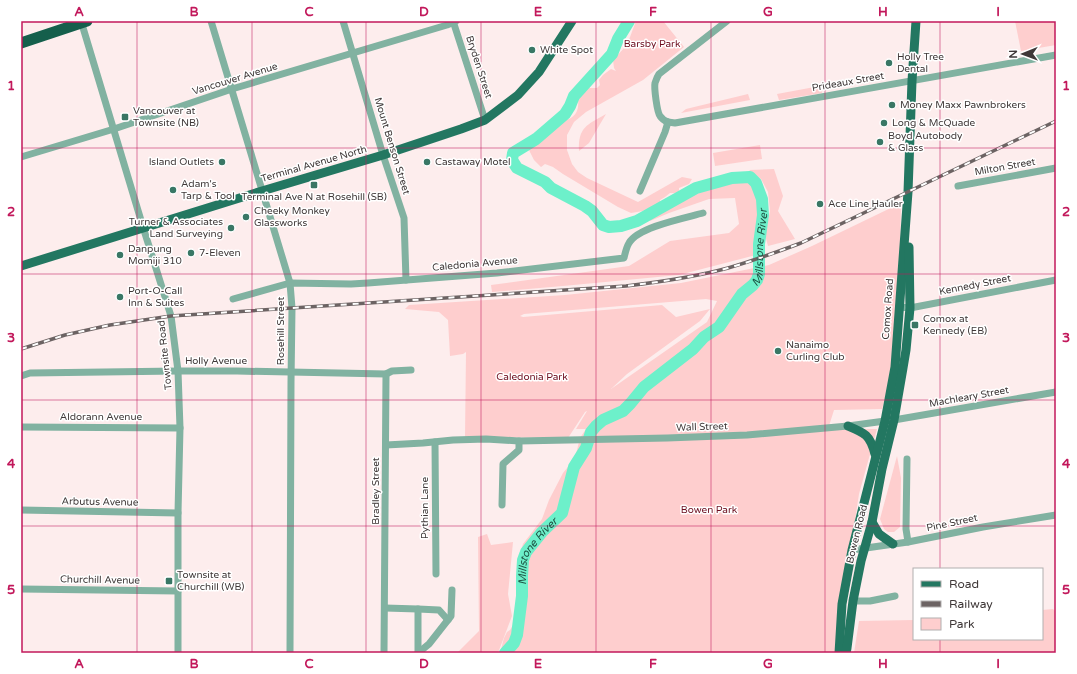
<svg xmlns="http://www.w3.org/2000/svg" width="1077" height="674" viewBox="0 0 1077 674" font-family="'Varela Round',sans-serif">
<style>
.green{fill:#fecece;fill-rule:evenodd}
.lines{fill:none;stroke-linecap:round;stroke-linejoin:round}
.river{stroke:#6df0ca;stroke-width:12}
.minor{stroke:#81b2a1;stroke-width:7}
.major{stroke:#237761;stroke-width:9}
.highway{stroke:#155f4c;stroke-width:11}
.rail-casing{stroke:#6c6363;stroke-width:3.5}
.rail{stroke:#fff;stroke-width:2;stroke-dasharray:6;stroke-linecap:butt}
.grid{fill:none;stroke:#c2185b;stroke-width:1;stroke-opacity:0.55}
.poi-dot{fill:#397765;stroke:#fff;stroke-width:1.5}
.labels{text-anchor:middle;dominant-baseline:central;stroke-width:3;stroke-linejoin:round;paint-order:stroke}
.park-label{font-size:10px;fill:#6c0d1e;stroke:#fff}
.poi-label{font-size:10px;fill:#3f3838;stroke:#fff;text-anchor:start}
.street-label{font-size:10px;fill:#3f3838;stroke:#fff}
.water-label{font-size:11px;font-style:italic;fill:#1d5444;stroke:#fff}
.neatline{fill:none;stroke:#c2185b;stroke-width:1.5}
.grid-label{font-size:13px;text-anchor:middle;font-weight:bold;fill:#c2185b}
</style>
<rect width="100%" height="100%" fill="#fdeded"/>
<g class="green">
<path d="M 636,21 L 663,21 L 684,47 L 643,80 L 586,112 L 574,122 L 567,135 L 567,150 L 572,164 L 578,172 L 587,178 L 638,202 L 682,177 L 692,179 L 689,184 L 679,188 L 679,191 L 676,193 L 670,193 L 665,197 L 660,200 L 660,204 L 643,211 L 631,213 L 618,207 L 563,174 L 553,167 L 545,164 L 541,167 L 534,160 L 529,150 L 530,143 L 532,140 L 542,137 L 545,133 L 552,129 L 557,123 L 561,123 C 564,120 565,120 569,119 C 580,114 579,103 577,93 L 581,89 L 587,85 L 590,88 L 597,88 L 600,85 L 599,80 L 603,75 L 611,69 L 616,71 L 614,68 L 613,60 L 627,45 Z"/>
<polygon points="1015,21 1056,21 1056,45 1021,51"/>
<polygon points="820,86 822,93 779,100 777,94"/>
<polygon points="748,94 750,100 681,113 686,109"/>
<path d="M 606,114 L 589,143 L 579,151 C 578,127 587,125 606,114 Z"/>
<polygon points="760,145 762,159 715,166 713,153"/>
<polygon points="774,169 783,196 778,211 795,239 768,246 765,235 770,211 768,192 761,179 749,170"/>
<polygon points="745,180 755,189 760,205 755,244 756,255 679,275 563,286 492,292 491,285 629,266 670,241 729,233 739,224 735,198 709,199 669,213 650,221 652,217 695,192 726,183"/>
<path d="M 901,203 L 898,351 L 882,409 L 834,410 L 828,429 L 877,429 L 859,494 L 835,653 L 500,653 L 504,638 L 507,632 L 510,630 L 515,622 L 518,609 L 517,593 L 516,587 L 519,569 L 519,557 L 523,544 L 542,519 L 549,500 L 563,473 L 575,458 L 580,438 L 586,429 L 576,429 L 587,411 L 585,412 L 568,438 L 465,437 L 466,352 L 463,354 L 450,356 L 448,320 L 439,312 L 405,309 L 409,305 L 565,295 L 681,283 L 769,265 L 812,246 ZM 706,299 L 717,301 L 707,322 L 611,389 L 627,374 L 700,321 L 710,309 L 676,317 L 662,305 L 523,317 L 520,316 L 524,314 Z"/>
<polygon points="897,456 901,478 900,527 894,532 888,532 884,529 880,519"/>
<polygon points="487,534 491,545 513,542 508,594 512,616 498,653 457,653 479,631 478,537"/>
<polygon points="1053,609 1056,612 1056,653 854,653 859,621 914,620 914,639 1042,639 1042,610"/>
</g>
<g class="lines">
<path class="river" id="s1" d="M 505,653 L 514,643 L 517,635 L 522,596 L 522,576 L 523,560 L 526,552 L 542,532 L 562,513 L 574,467 L 586,448 L 591,432 L 596,426 L 603,420 L 623,411 L 630,404 L 644,387 L 693,349 L 704,337 L 719,327 L 742,294 L 753,285 L 757,280 L 759,274 L 759,244 L 763,215 L 762,199 L 756,183 L 750,177 L 732,178 L 696,188 L 637,221 L 621,226 L 609,227 L 603,225 L 592,211 L 585,206 L 551,188 L 545,182 L 517,168 L 512,160 L 513,153 L 536,139 L 565,114 L 570,106 L 574,96 L 612,54 L 618,39 L 629,21"/>
<g class="minor">
<polyline points="81,21 143,227 171,316 178,371 180,428 178,513 178,653"/>
<polyline points="211,21 290,283 292,308 291,382 290,653"/>
<polyline points="343,21 383,155 404,218 406,280"/>
<polyline points="453,21 485,120"/>
<polyline points="668,122 675,123 1056,55"/>
<path d="M 668,122 C 665,121 662,119 660,116 C 657,112 654,88 655,83 C 656,80 657,77 659,74 L 727,21"/>
<polyline points="21,157 114,129 232,89 447,25 456,21"/>
<polyline points="958,186 1056,168"/>
<polyline points="640,191 665,132 668,122"/>
<path d="M 233,299 L 290,283 L 351,284 L 368,283 L 497,273 L 624,258 C 625,254 626,248 629,243 C 638,227 685,218 703,213"/>
<polyline points="899,307 910,308 1056,280"/>
<polyline points="21,376 30,373 178,371 237,371 386,374 392,371 411,370"/>
<polyline points="21,427 180,428"/>
<polyline points="435,442 436,574"/>
<polyline points="386,445 423,443 453,440 486,439 519,441 667,438 747,435 848,426 885,421 894,420 1056,392"/>
<polyline points="907,459 906,529 908,542"/>
<polyline points="502,505 503,464 519,450 519,441"/>
<polyline points="21,510 178,513"/>
<polyline points="852,550 908,542 983,527 1056,515"/>
<polyline points="21,589 178,591"/>
<polyline points="853,601 870,601 895,596"/>
<polyline points="385,608 418,609 439,610 448,620"/>
<polyline points="384,653 386,374"/>
<polyline points="418,653 429,644 451,616 452,590"/>
<polyline points="418,653 418,609"/>
</g>
<g class="major">
<polyline points="21,266 262,191 383,155 461,129 485,120 518,95 539,72 572,21"/>
<path d="M 848,426 C 865,433 870,435 875,454"/>
<polyline points="872,522 879,534 893,544"/>
<polyline points="839,653 842,604 852,550 885,421 895,367 908,192 912,81 916,21"/>
<polyline points="846,653 847,648 853,601 861,561 872,522 882,469 894,420 903,368 906,350 910,308 909,247"/>
</g>
<polyline class="highway" points="21,43 87,21"/>
<defs>
<path id="rail" d="M 21,349 L 65,335 L 110,325 L 171,316 L 626,286 C 660,282 695,277 728,268 C 753,261 777,252 801,243 L 1056,121"/>
</defs>
<use href="#rail" class="rail-casing"/>
<use href="#rail" class="rail"/>
</g>
<path class="grid" d="M 137,21 L 137,653M 252,21 L 252,653M 366,21 L 366,653M 481,21 L 481,653M 596,21 L 596,653M 711,21 L 711,653M 825,21 L 825,653M 940,21 L 940,569M 21,148 L 1056,148M 21,274 L 1056,274M 21,400 L 1056,400M 21,526 L 1056,526M 940,639 L 940,653"/>
<g class="poi-dot">
<circle cx="532" cy="50" r="4"/>
<circle cx="889" cy="63" r="4"/>
<circle cx="892" cy="105" r="4"/>
<rect x="121" y="113" width="8" height="8" rx="2"/>
<circle cx="884" cy="123" r="4"/>
<circle cx="880" cy="142" r="4"/>
<circle cx="222" cy="162" r="4"/>
<circle cx="427" cy="162" r="4"/>
<rect x="310" y="181" width="8" height="8" rx="2"/>
<circle cx="173" cy="190" r="4"/>
<circle cx="820" cy="204" r="4"/>
<circle cx="246" cy="217" r="4"/>
<circle cx="231" cy="228" r="4"/>
<circle cx="191" cy="253" r="4"/>
<circle cx="120" cy="255" r="4"/>
<circle cx="120" cy="297" r="4"/>
<rect x="911" y="321" width="8" height="8" rx="2"/>
<circle cx="778" cy="351" r="4"/>
<rect x="165" y="577" width="8" height="8" rx="2"/>
</g>
<g class="labels">
<g class="park-label">
<text x="652" y="44">Barsby Park</text>
<text x="532" y="377">Caledonia Park</text>
<text x="709" y="510">Bowen Park</text>
</g>
<g class="poi-label">
<text x="540" y="50">White Spot</text>
<text x="897" y="57">Holly Tree<tspan x="897" dy="12">Dental</tspan></text>
<text x="900" y="105">Money Maxx Pawnbrokers</text>
<text x="133" y="111">Vancouver at<tspan x="133" dy="12">Townsite (NB)</tspan></text>
<text x="892" y="123">Long &amp; McQuade</text>
<text x="888" y="136">Boyd Autobody<tspan x="888" dy="12">&amp; Glass</tspan></text>
<text x="214" y="162" text-anchor="end">Island Outlets</text>
<text x="435" y="162">Castaway Motel</text>
<text x="181" y="184">Adam's<tspan x="181" dy="12">Tarp &amp; Tool</tspan></text>
<text x="314" y="197" text-anchor="middle">Terminal Ave N at Rosehill (SB)</text>
<text x="828" y="204">Ace Line Hauler</text>
<text x="254" y="211">Cheeky Monkey<tspan x="254" dy="12">Glassworks</tspan></text>
<text x="223" y="222" text-anchor="end">Turner &amp; Associates<tspan x="223" dy="12">Land Surveying</tspan></text>
<text x="128" y="249">Danpung<tspan x="128" dy="12">Momiji 310</tspan></text>
<text x="199" y="253">7-Eleven</text>
<text x="128" y="291">Port-O-Call<tspan x="128" dy="12">Inn &amp; Suites</tspan></text>
<text x="923" y="319">Comox at<tspan x="923" dy="12">Kennedy (EB)</tspan></text>
<text x="786" y="345">Nanaimo<tspan x="786" dy="12">Curling Club</tspan></text>
<text x="177" y="575">Townsite at<tspan x="177" dy="12">Churchill (WB)</tspan></text>
</g>
<g class="street-label">
<text transform="translate(479 67) rotate(72)">Bryden Street</text>
<text transform="translate(235 79) rotate(-17)">Vancouver Avenue</text>
<text transform="translate(848 82) rotate(-10)">Prideaux Street</text>
<text transform="translate(392 146) rotate(73)">Mount Benson Street</text>
<text transform="translate(314 164) rotate(-16)">Terminal Avenue North</text>
<text transform="translate(1005 167) rotate(-10)">Milton Street</text>
<text transform="translate(475 264) rotate(-5)">Caledonia Avenue</text>
<text transform="translate(975 285) rotate(-11)">Kennedy Street</text>
<text transform="translate(888 309) rotate(-86)">Comox Road</text>
<text transform="translate(281 331) rotate(-90)">Rosehill Street</text>
<text transform="translate(165 355) rotate(-96)">Townsite Road</text>
<text x="216" y="361">Holly Avenue</text>
<text transform="translate(969 397) rotate(-10)">Machleary Street</text>
<text x="101" y="417">Aldorann Avenue</text>
<text transform="translate(702 427) rotate(-2)">Wall Street</text>
<text transform="translate(376 491) rotate(-90)">Bradley Street</text>
<text transform="translate(100 502) rotate(1)">Arbutus Avenue</text>
<text transform="translate(425 508) rotate(-90)">Pythian Lane</text>
<text transform="translate(952 523) rotate(-12)">Pine Street</text>
<text transform="translate(857 534) rotate(-76)">Bowen Road</text>
<text transform="translate(100 580) rotate(1)">Churchill Avenue</text>
</g>
<g class="water-label">
<text stroke="none"><textPath href="#s1" startOffset="507">Millstone River</textPath></text>
<text stroke="none"><textPath href="#s1" startOffset="111">Millstone River</textPath></text>
</g>
</g>
<rect width="1077" height="674" fill="none" stroke="#ffffff" stroke-width="44"/>
<rect x="913" y="568" width="130" height="72" fill="#ffffff" stroke="#b2afaf"/>
<rect x="921" y="581" width="20" height="6" fill="#237761" stroke="#b2afaf"/>
<text x="949" y="588" font-size="12" fill="#3f3838">Road</text>
<rect x="921" y="601" width="20" height="6" fill="#6c6363" stroke="#b2afaf"/>
<text x="949" y="608" font-size="12" fill="#3f3838">Railway</text>
<rect x="921" y="618" width="20" height="12" fill="#fecece" stroke="#b2afaf"/>
<text x="949" y="628" font-size="12" fill="#3f3838">Park</text>
<g transform="translate(1023 54) rotate(269)" stroke="#ffffff" stroke-width="3" paint-order="stroke">
<path d="M0-3L7 15L0 10L-7 15Z" fill="#3f3838"/>
<text y="-6" font-size="11" font-weight="bold" text-anchor="middle" fill="#3f3838">N</text>
</g>
<rect x="22" y="22" width="1033" height="630" class="neatline"/>
<g class="grid-label">
<text x="79" y="16">A</text>
<text x="194" y="16">B</text>
<text x="309" y="16">C</text>
<text x="424" y="16">D</text>
<text x="538" y="16">E</text>
<text x="653" y="16">F</text>
<text x="768" y="16">G</text>
<text x="883" y="16">H</text>
<text x="998" y="16">I</text>
<text x="11" y="90">1</text>
<text x="1066" y="90">1</text>
<text x="11" y="216">2</text>
<text x="1066" y="216">2</text>
<text x="11" y="342">3</text>
<text x="1066" y="342">3</text>
<text x="11" y="468">4</text>
<text x="1066" y="468">4</text>
<text x="11" y="594">5</text>
<text x="1066" y="594">5</text>
<text x="79" y="668">A</text>
<text x="194" y="668">B</text>
<text x="309" y="668">C</text>
<text x="424" y="668">D</text>
<text x="538" y="668">E</text>
<text x="653" y="668">F</text>
<text x="768" y="668">G</text>
<text x="883" y="668">H</text>
<text x="998" y="668">I</text>
</g>
</svg>
